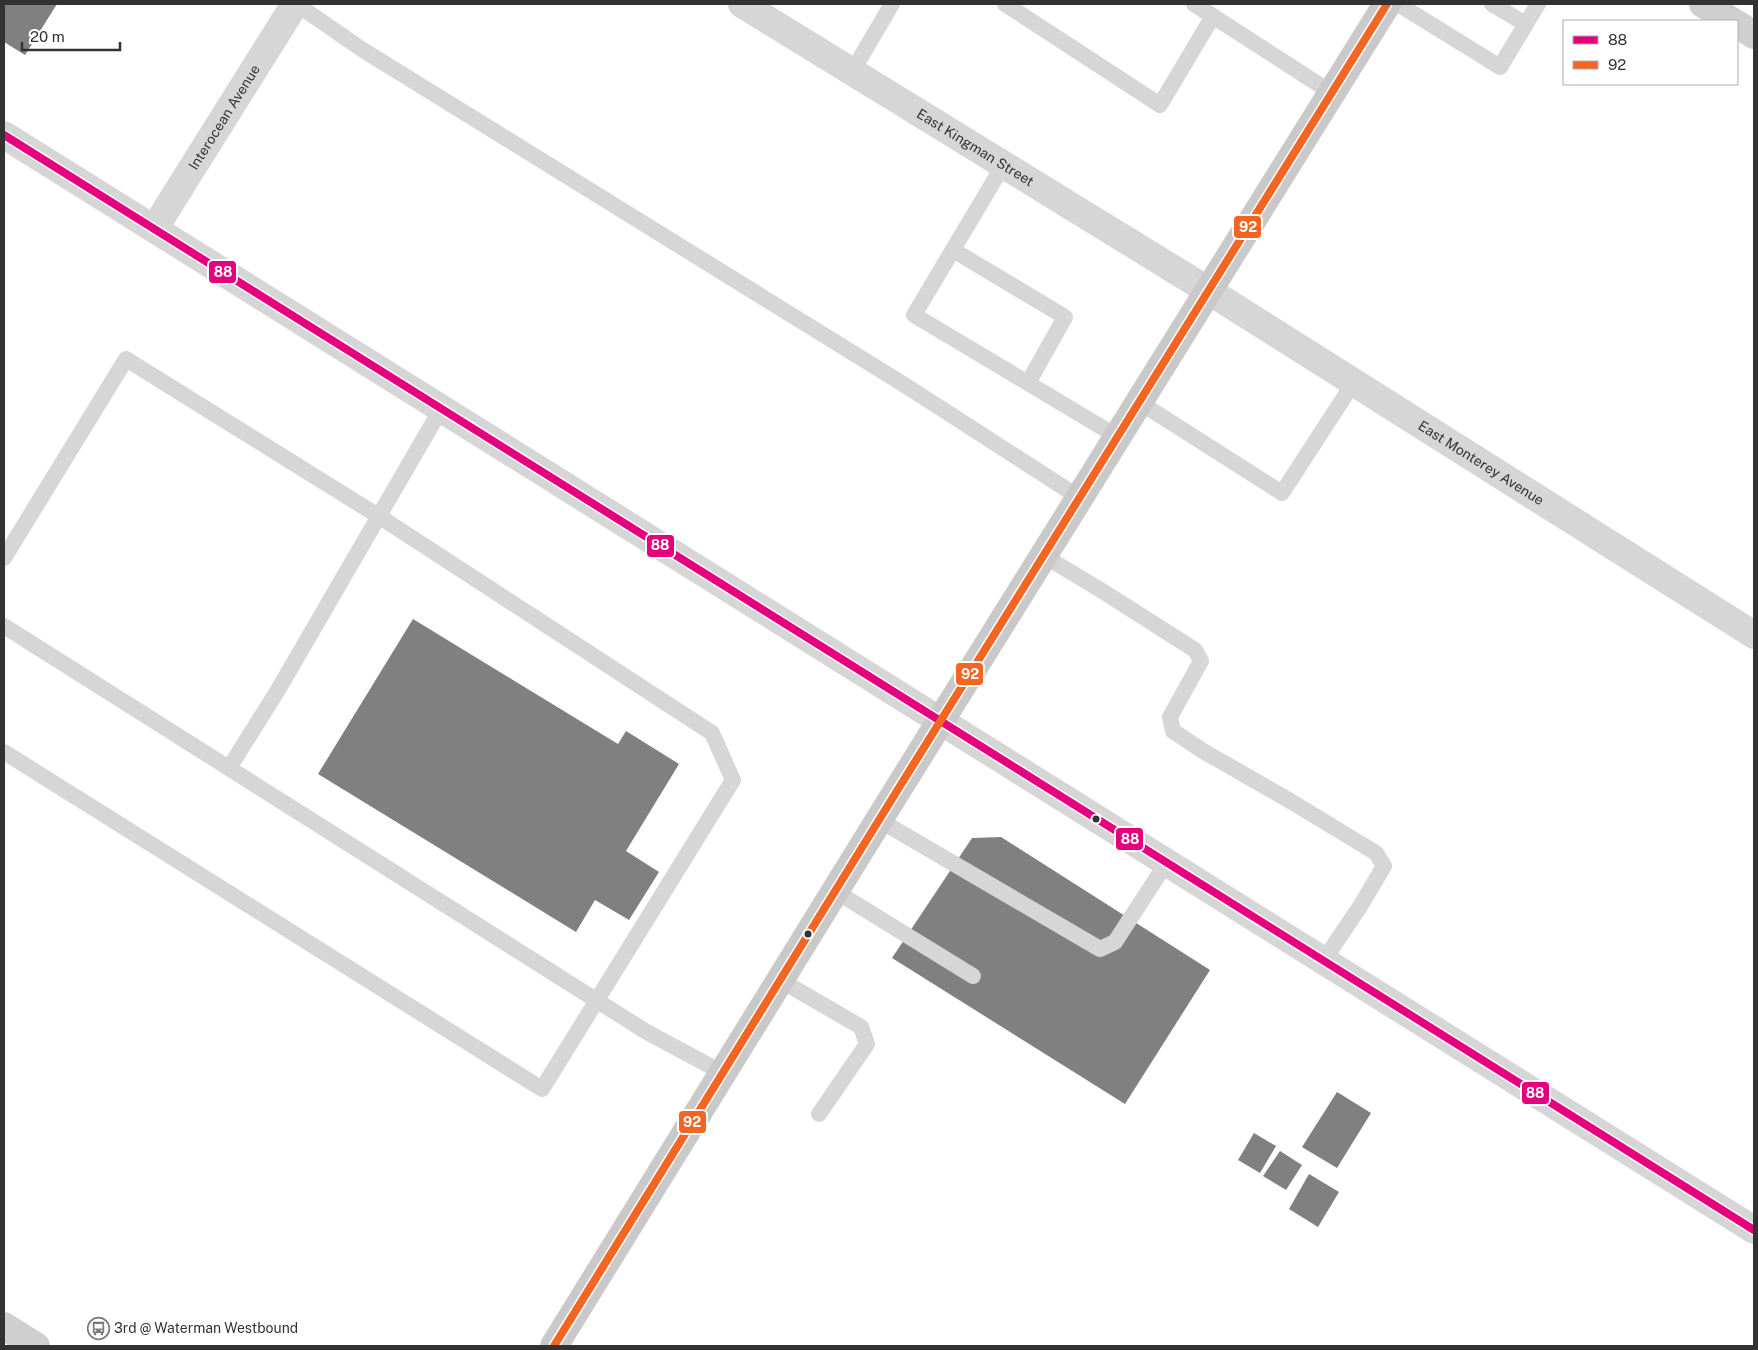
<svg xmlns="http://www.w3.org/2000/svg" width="1758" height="1350" viewBox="0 0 1758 1350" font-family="'Public Sans',sans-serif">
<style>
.building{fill:#808080}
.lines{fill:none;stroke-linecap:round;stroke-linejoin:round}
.lane{stroke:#d6d6d6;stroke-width:16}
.street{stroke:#d6d6d6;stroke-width:28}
.secondary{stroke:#cfcfcf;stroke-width:28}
.primary{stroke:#c9c9c9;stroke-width:28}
.bus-1-casing{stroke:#fff;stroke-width:11}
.bus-2-casing{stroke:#fff;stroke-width:11}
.bus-1{stroke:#e5007d;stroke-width:8}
.bus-2{stroke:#f26522;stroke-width:8}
.bus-dot{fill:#323232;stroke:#fff;stroke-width:2}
.labels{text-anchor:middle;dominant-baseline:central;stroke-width:5;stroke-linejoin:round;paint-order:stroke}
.street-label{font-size:14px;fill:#323232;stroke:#fff}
.poi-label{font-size:14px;fill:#323232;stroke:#fff;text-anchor:start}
.line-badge{stroke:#fff;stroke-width:2}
.badge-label{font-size:14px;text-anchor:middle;font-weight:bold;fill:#fff}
</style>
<rect width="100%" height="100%" fill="#fff"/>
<g class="building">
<polygon points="4,4 57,4 25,55 4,42"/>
<polygon points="413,619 618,744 626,731 679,764 626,851 659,872 629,920 595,900 576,932 318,774"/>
<polygon points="1001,837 1210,970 1125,1104 892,958 972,838"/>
<polygon points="1337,1092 1371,1113 1337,1168 1302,1147"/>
<polygon points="1254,1133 1276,1146 1260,1173 1238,1160"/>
<polygon points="1280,1151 1302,1165 1286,1190 1263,1176"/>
<polygon points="1309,1174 1339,1192 1318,1227 1289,1209"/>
</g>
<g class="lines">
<g class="lane">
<polyline points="296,4 363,50 903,384 1080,498"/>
<polyline points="1005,4 1160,105 1213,16"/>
<polyline points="1194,4 1332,93"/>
<polyline points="1398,4 1500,67 1526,24"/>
<polyline points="1492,4 1526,24 1538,4"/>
<polyline points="852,72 892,4"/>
<polyline points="1004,164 914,315 1118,437"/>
<polyline points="953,250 1065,317 1028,383"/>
<polyline points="1139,402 1282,493 1354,382"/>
<polyline points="1044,556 1099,589 1195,650 1201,661 1170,717 1173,731 1203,751 1292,802 1376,853 1384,866 1361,905 1324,960"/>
<polyline points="4,558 126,359 380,517 712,733 733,780 542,1089 4,752"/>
<polyline points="4,626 645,1031 723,1073"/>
<polyline points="229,768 278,690 441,409"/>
<polyline points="879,820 1100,949 1115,942 1167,862"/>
<polyline points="835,891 973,976"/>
<polyline points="780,980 861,1027 867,1044 819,1114"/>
</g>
<g class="street">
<path id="s1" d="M 742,4 L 1209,291 L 1754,635"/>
<polyline points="4,135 1754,1230"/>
<path id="s2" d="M 154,229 L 295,4"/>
</g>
<g class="secondary">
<polyline points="1703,4 1732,21"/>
<polyline points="1737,24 1754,35"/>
<polyline points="4,1326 36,1346"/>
</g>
<polyline class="primary" points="554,1346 900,786 1387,4"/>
<defs>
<polyline id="bus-1" points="4,135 1754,1230"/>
<polyline id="bus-2" points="554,1346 900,786 1387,4"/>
</defs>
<use href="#bus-1" class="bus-1-casing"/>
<use href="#bus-2" class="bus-2-casing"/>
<use href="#bus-1" class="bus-1"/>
<use href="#bus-2" class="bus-2"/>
</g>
<defs>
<symbol id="bus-ring" viewBox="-11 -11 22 22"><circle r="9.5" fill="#fff" stroke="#7a7a7a" stroke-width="1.5"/><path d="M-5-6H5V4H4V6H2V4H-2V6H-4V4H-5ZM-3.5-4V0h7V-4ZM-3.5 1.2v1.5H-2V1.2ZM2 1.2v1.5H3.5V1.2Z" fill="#7a7a7a"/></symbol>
</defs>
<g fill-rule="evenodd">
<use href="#bus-ring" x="86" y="1316" width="25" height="25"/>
</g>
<g class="bus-dot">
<circle cx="1096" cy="819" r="4.5"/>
<circle cx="808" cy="934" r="4.5"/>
</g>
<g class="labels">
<g class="street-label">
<text stroke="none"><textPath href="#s2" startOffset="132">Interocean Avenue</textPath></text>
<text stroke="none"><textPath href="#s1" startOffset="274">East Kingman Street</textPath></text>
<text stroke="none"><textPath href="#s1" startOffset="870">East Monterey Avenue</textPath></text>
</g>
<g class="poi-label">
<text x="114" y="1328">3rd @ Waterman Westbound</text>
</g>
</g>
<g class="line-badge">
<rect x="1233" y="215" width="29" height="24" rx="5" fill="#f26522"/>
<rect x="208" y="260" width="29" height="24" rx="5" fill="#e5007d"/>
<rect x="646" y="534" width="29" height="24" rx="5" fill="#e5007d"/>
<rect x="955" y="662" width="29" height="24" rx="5" fill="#f26522"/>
<rect x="1115" y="827" width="29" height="24" rx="5" fill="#e5007d"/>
<rect x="1521" y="1081" width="29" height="24" rx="5" fill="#e5007d"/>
<rect x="678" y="1110" width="29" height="24" rx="5" fill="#f26522"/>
</g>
<g class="badge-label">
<text x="1248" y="232">92</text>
<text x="223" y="277">88</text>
<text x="660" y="550">88</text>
<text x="970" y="679">92</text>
<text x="1130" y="844">88</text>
<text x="1535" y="1098">88</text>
<text x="692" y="1127">92</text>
</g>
<rect width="1758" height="1350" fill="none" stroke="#323232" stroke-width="10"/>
<rect x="1563" y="20" width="175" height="65" fill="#ffffff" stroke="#adadad"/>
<rect x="1573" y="36" width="25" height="8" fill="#e5007d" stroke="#adadad"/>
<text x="1608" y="45" font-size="15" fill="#323232">88</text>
<rect x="1573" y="61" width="25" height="8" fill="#f26522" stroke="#adadad"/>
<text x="1608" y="70" font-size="15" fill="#323232">92</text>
<path d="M22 42v8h98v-8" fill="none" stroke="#323232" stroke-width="2.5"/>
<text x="30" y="42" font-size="15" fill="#323232" stroke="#ffffff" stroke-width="4" paint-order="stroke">20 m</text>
</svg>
